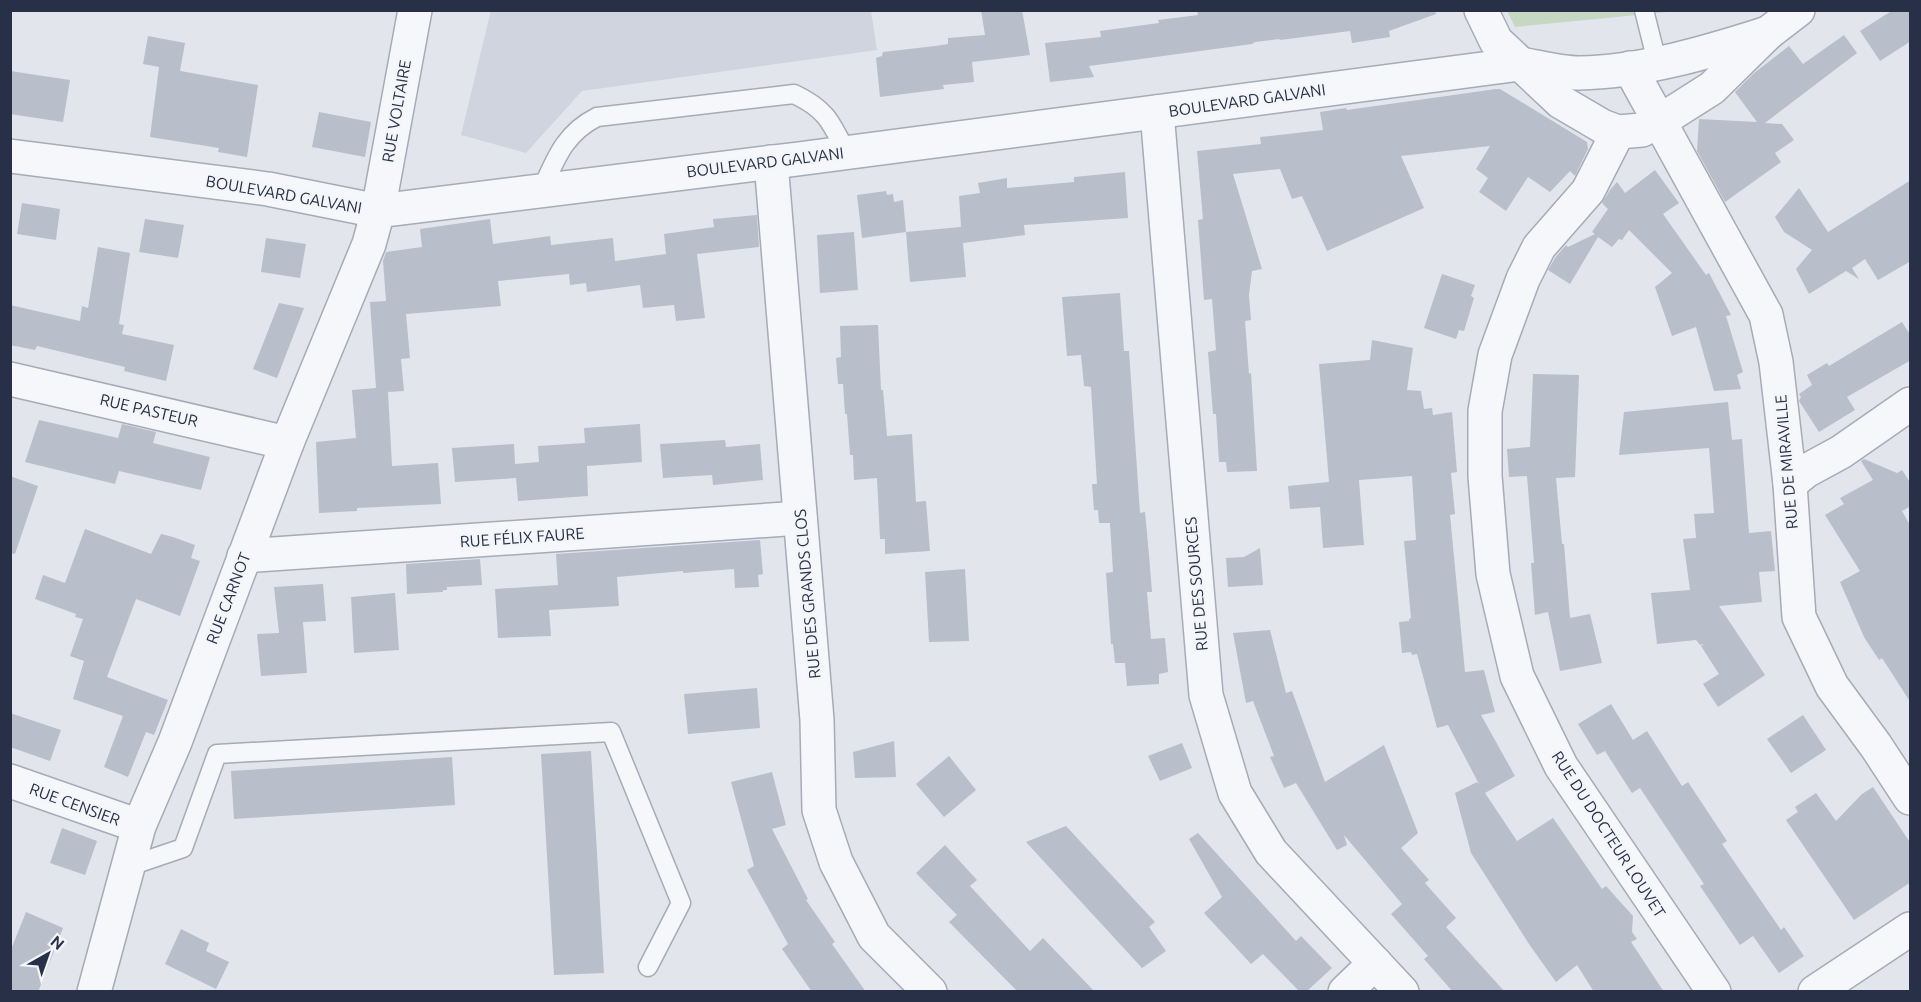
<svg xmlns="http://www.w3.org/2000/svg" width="1921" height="1002" viewBox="0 0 1921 1002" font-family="Ubuntu,sans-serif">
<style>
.built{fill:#d0d4df}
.green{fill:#c6d7c3}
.building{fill:#b9becb}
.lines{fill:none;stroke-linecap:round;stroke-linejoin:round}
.service-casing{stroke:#a6abb7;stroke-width:21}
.minor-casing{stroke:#a6abb7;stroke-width:36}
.service{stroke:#f6f7fa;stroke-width:18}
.minor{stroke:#f6f7fa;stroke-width:33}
.labels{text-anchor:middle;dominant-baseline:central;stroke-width:4.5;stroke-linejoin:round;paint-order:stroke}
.street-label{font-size:16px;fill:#283047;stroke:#f3f5f9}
</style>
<rect width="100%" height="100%" fill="#e2e5ec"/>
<polygon class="built" points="491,10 871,11 877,50 582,91 526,153 461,135"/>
<polygon class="green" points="1507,11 1678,11 1515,27"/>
<g class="building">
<polygon points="981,10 1022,10 1030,55 972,62 974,82 943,85 944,89 880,97 876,58 882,56 883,52 935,46 948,44 948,38 985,35"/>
<polygon points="1197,10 1435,10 1436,14 1389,31 1390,37 1352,43 1350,31 1280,40 1279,39 1255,42 1252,44 1089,66 1094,77 1050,82 1045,43 1101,37 1100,31 1159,23 1158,20 1198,15"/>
<polygon points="1893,10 1911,10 1911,41 1880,61 1860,31"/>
<polygon points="1844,35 1857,53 1765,123 1782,124 1794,140 1775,153 1781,162 1725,202 1697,151 1699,119 1757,122 1735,92 1754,73 1789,46 1803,64"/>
<polygon points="148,36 185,43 180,71 175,70 258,85 247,157 218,152 219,148 150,137 159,67 143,64"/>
<polygon points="10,71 70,80 63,122 10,114"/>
<polygon points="1496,89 1500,89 1587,142 1588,149 1575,176 1570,171 1550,192 1528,177 1506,211 1479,192 1488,178 1476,169 1490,146 1401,156 1424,208 1327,251 1302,196 1292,199 1280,169 1233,174 1262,269 1252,271 1249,295 1251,320 1245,321 1249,374 1251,373 1257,471 1227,472 1226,462 1219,462 1216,414 1213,414 1208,352 1216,350 1212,299 1204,300 1198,220 1203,219 1197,151 1261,144 1260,137 1323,130 1320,112 1346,108 1347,110"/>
<polygon points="319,112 371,122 365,157 312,147"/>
<polygon points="1655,170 1679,203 1663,214 1706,275 1709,273 1731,315 1726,316 1743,372 1737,375 1741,389 1714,391 1696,327 1672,336 1655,287 1672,273 1629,230 1622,240 1619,239 1612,247 1598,237 1570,284 1548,270 1555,258 1566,245 1568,247 1595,234 1592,232 1608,209 1602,203 1610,190 1617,182 1625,193"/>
<polygon points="1125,172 1128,218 1024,225 1025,235 963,243 966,277 910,282 906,232 862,238 857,195 886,191 887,195 893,194 894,202 903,200 906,232 961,227 959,196 980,193 978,183 1007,178 1007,188 1074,182 1074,177"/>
<polygon points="1911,180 1911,261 1878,280 1865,259 1852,268 1859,279 1846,271 1809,294 1796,269 1812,250 1784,232 1775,217 1799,188 1828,232"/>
<polygon points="22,203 60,209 56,240 17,234"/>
<polygon points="757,215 759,247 697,254 705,318 676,321 674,305 643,308 640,285 587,292 586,283 570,285 569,274 498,281 501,306 406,314 410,358 401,359 404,391 388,392 392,466 438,463 441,504 357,508 357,511 319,513 316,442 356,438 352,390 376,388 370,302 386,301 383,261 386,252 422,247 420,229 490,219 493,244 550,236 551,245 613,238 615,261 666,254 664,234 714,227 713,219"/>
<polygon points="145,219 184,225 178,258 139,252"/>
<polygon points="854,232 858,290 820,293 817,235"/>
<polygon points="266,238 306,244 300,278 261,272"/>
<polygon points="98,247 130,253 119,324 124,325 122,334 174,345 166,381 124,371 125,367 37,346 35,350 10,345 10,305 80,321 82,306 88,308"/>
<polygon points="1442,274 1475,285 1471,296 1474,298 1464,331 1459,330 1456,339 1424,328"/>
<polygon points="1120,293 1124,351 1129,351 1140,513 1145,512 1149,555 1152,592 1147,592 1151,639 1165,638 1168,672 1159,674 1159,684 1127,686 1125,663 1115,663 1113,644 1111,644 1106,573 1113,572 1110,523 1099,523 1098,510 1094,510 1092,484 1097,484 1091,387 1084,386 1081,355 1067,356 1062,297"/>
<polygon points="279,303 304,308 277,378 253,369"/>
<polygon points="1902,322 1911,336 1911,360 1847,397 1855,410 1819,432 1799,401 1801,397 1799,394 1812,385 1807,375 1827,363 1829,366"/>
<polygon points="878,325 881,390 883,390 887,436 912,434 916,502 926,501 930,551 885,554 885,539 880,539 877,478 854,480 853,455 850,455 847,414 845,414 843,384 838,384 836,358 841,357 840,326"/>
<polygon points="1372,340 1413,348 1407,390 1421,391 1424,409 1432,408 1433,415 1452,412 1457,472 1451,473 1455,514 1450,515 1465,672 1484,670 1495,712 1481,715 1515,776 1485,793 1517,841 1553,818 1602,889 1606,886 1633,916 1632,932 1637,939 1631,942 1664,992 1594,992 1577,965 1556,982 1529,944 1471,853 1455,793 1477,782 1479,784 1448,725 1437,728 1417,654 1412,655 1411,652 1402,653 1399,622 1409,621 1409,619 1411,618 1404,541 1416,540 1412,476 1359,480 1364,545 1323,548 1320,507 1290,509 1288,486 1329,482 1319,364 1370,360"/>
<polygon points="1533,374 1579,375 1575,477 1556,478 1562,544 1564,544 1570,618 1590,614 1602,663 1560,671 1548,612 1535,615 1531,563 1534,563 1527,476 1509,477 1507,449 1530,447"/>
<polygon points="1728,402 1732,440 1742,439 1749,533 1771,531 1775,571 1759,572 1762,602 1719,606 1765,675 1718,707 1703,684 1719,674 1701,646 1704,644 1700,645 1696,640 1657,644 1651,593 1690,590 1683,539 1696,538 1694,514 1714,513 1709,448 1619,455 1624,412"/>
<polygon points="39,420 118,438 122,424 156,432 153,443 210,457 201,490 119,471 115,484 25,462"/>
<polygon points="640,424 642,462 587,466 588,496 518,501 516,478 455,482 452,448 514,444 515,464 539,462 538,446 585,443 584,428"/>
<polygon points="725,440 726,447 760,444 763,480 713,485 712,475 663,478 660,444"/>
<polygon points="1864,459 1897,473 1902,470 1911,484 1911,506 1902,511 1911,527 1911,703 1882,658 1879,660 1864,637 1840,582 1860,571 1825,515 1844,504 1840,498 1873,480 1861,461"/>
<polygon points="10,476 38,486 15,554 10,553"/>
<polygon points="85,529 151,554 161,534 173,537 195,545 191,558 200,561 180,616 136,599 107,677 168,700 154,735 146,732 128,777 104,767 123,716 73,699 84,661 70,656 83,619 75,617 76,614 35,599 43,575 65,583"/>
<polygon points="760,540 763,574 758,575 759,587 735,588 734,569 683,573 683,571 617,577 619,606 549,610 551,636 498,638 495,589 558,585 556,554"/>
<polygon points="1260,548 1263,585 1228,587 1226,558 1244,557"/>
<polygon points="480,559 482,585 447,587 447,590 443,590 443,592 407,594 406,564"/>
<polygon points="965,569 969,641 929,642 925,572"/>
<polygon points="323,584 326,621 303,622 307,673 261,676 257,634 279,633 274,587"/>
<polygon points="395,593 399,650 354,653 351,597"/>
<polygon points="1270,630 1286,693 1292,691 1325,782 1384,745 1418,833 1401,848 1429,880 1425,883 1456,918 1446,927 1505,992 1453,992 1424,959 1428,956 1391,914 1402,904 1344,835 1347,845 1337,850 1296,783 1284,788 1270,757 1274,756 1253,701 1246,703 1233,633"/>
<polygon points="757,688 760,728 688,734 684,694"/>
<polygon points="1611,704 1633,740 1647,731 1682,786 1688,782 1727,841 1722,844 1781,930 1784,927 1804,956 1779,973 1753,936 1740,945 1700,886 1704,884 1640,788 1632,793 1605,751 1597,755 1578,724"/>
<polygon points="10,713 61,730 50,761 10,747"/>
<polygon points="1803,715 1826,750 1791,773 1767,739"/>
<polygon points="894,741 896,777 855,778 853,752"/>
<polygon points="1182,743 1192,768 1160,781 1148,756"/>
<polygon points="591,751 604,973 554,975 541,754"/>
<polygon points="949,756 976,790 944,817 916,784"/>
<polygon points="452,757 455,805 234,819 231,771"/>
<polygon points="772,772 786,825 772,829 808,899 806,900 835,942 832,944 866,992 812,992 782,949 788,944 747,870 754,866 731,782"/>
<polygon points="1873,787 1911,844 1911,882 1854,920 1786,820 1798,812 1795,807 1816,793 1836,821 1862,794"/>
<polygon points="1066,826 1155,922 1149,927 1166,951 1142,968 1026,842"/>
<polygon points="62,828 97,841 85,875 50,863"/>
<polygon points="1198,833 1296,941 1301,936 1332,968 1306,992 1300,992 1263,954 1251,964 1204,913 1222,897 1189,839"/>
<polygon points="945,845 977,880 970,886 1030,951 1043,938 1095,992 1018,992 949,922 957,915 916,873"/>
<polygon points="26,912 63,928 38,992 10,992 10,952"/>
<polygon points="181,929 209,943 206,951 229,962 216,989 165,964"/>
</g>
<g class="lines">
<defs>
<g id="service">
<polyline points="1644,10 1657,62"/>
<path d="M 542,189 C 556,158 565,133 597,117 L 794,94 C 826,109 831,122 846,152"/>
<polyline points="127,867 183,848 217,754 611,732 681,903 648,967"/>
</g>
<g id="minor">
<polyline points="1481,10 1496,41 1561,102 1602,126 1618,132 1642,130 1660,121 1712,88 1768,33 1798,10"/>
<polyline points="1630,68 1766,315 1776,362 1790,484 1799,617 1832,686 1876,746 1910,798"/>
<polyline points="1157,112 1206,695 1235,793 1271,852 1402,992"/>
<polyline points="1618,132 1588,191 1539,247 1523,279 1495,355 1485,411 1485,476 1493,574 1517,676 1561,766 1714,992"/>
<path d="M 10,156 L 268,189 L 378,211 L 798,159 L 1520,64 C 1539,67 1560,73 1579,73 C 1642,72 1709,52 1768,33"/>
<polyline points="771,162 817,720 819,810 836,862 874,936 930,992"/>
<polyline points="10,379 287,443"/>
<polyline points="1790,484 1806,471 1841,452 1910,404"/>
<polyline points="244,556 800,518"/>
<polyline points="10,781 139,826"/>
<polyline points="94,992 139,826 175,742 287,443 369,244 378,211 415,10"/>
<polyline points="1345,992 1375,963"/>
<polyline points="1815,992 1910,929"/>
</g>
</defs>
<use href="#service" class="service-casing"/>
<use href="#minor" class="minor-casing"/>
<use href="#service" class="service"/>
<use href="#minor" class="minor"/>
</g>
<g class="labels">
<g class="street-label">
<text transform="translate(1247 100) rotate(-8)">BOULEVARD GALVANI</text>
<text transform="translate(396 111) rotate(-80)">RUE VOLTAIRE</text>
<text transform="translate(765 162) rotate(-7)">BOULEVARD GALVANI</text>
<text transform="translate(284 194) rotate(10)">BOULEVARD GALVANI</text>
<text transform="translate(149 410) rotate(13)">RUE PASTEUR</text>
<text transform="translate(1786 462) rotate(-95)">RUE DE MIRAVILLE</text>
<text transform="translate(522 537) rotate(-4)">RUE FÉLIX FAURE</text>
<text transform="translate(1196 584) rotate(-95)">RUE DES SOURCES</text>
<text transform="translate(807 594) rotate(-95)">RUE DES GRANDS CLOS</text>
<text transform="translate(228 598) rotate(-69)">RUE CARNOT</text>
<text transform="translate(75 804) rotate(20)">RUE CENSIER</text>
<text transform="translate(1609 834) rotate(57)">RUE DU DOCTEUR LOUVET</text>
</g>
</g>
<rect width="1921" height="1002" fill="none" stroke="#283047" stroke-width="24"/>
<g transform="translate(48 954) rotate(40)" stroke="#f3f5f9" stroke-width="4.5" paint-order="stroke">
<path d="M0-4.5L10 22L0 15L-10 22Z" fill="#283047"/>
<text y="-9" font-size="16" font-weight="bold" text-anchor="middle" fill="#283047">N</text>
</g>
</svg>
